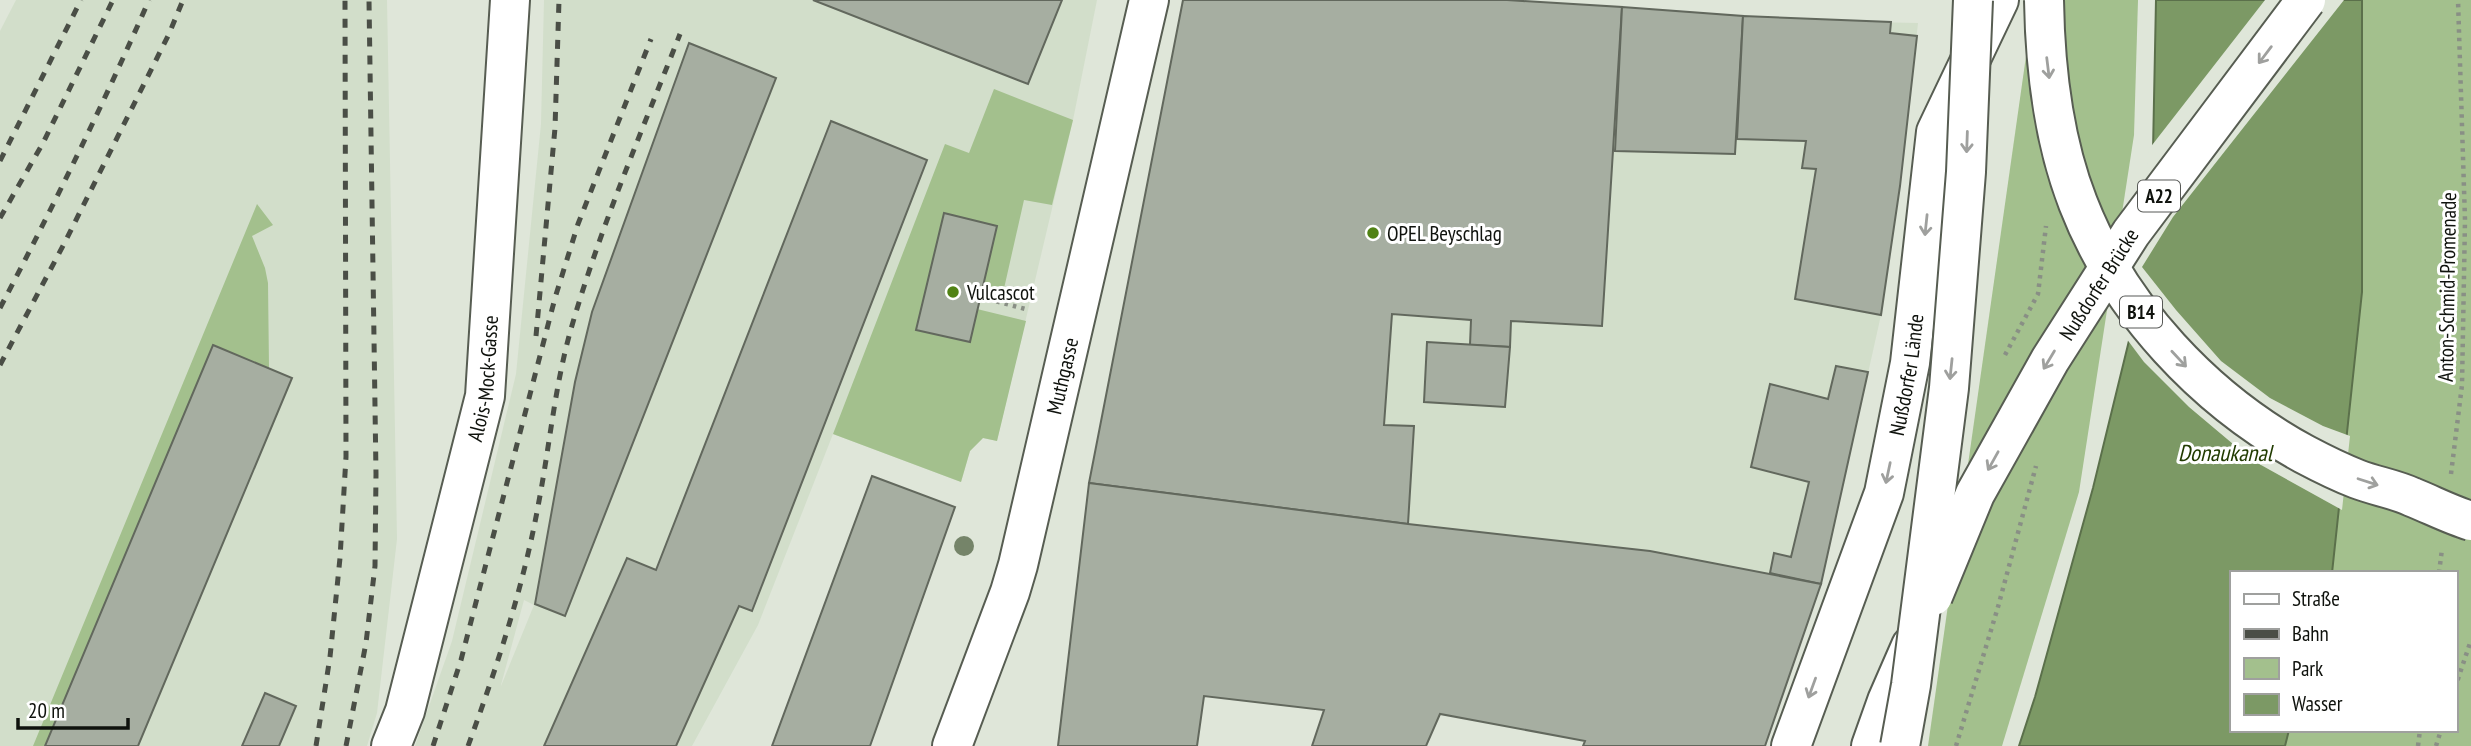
<svg xmlns="http://www.w3.org/2000/svg" width="2471" height="746" viewBox="0 0 2471 746" font-family="'PT Sans Narrow',sans-serif">
<style>
.built{fill:#d2deca;fill-rule:evenodd}
.green{fill:#a3c08d}
.water{fill:#7c9965;stroke:#5b704b;stroke-width:2}
.pier{fill:#dfe6d9}
.building{fill:#a6aea1;stroke:#62685d;stroke-width:2}
.lines{fill:none;stroke-linecap:round;stroke-linejoin:round}
.minor-casing{stroke:#575d52;stroke-width:42}
.tertiary-casing{stroke:#575d52;stroke-width:42}
.motorway-casing{stroke:#575d52;stroke-width:42}
.path{stroke:#898f85;stroke-width:4.5;stroke-dasharray:3.5 5;stroke-linecap:butt}
.minor{stroke:#fff;stroke-width:38}
.tertiary{stroke:#fff;stroke-width:38}
.motorway{stroke:#fff;stroke-width:38}
.rail{stroke:#4a4e46;stroke-width:5;stroke-dasharray:9 9;stroke-linecap:butt}
.trunk-bridge-casing{stroke:#575d52;stroke-width:42;stroke-linecap:butt}
.motorway-bridge-casing{stroke:#575d52;stroke-width:42;stroke-linecap:butt}
.trunk-bridge{stroke:#fff;stroke-width:38}
.motorway-bridge{stroke:#fff;stroke-width:38}
.tree{fill:#758469}
.oneway{stroke:#9fa09e}
.poi-dot{fill:#508214;stroke:#fff;stroke-width:2.5}
.labels{text-anchor:middle;dominant-baseline:central;stroke-width:6;stroke-linejoin:round;paint-order:stroke}
.shield{fill:#fff;stroke:#575956;stroke-width:2}
.shield-label{font-size:19px;font-weight:bold;fill:#0f120d}
.poi-label{font-size:21px;fill:#0f120d;stroke:#fff;text-anchor:start}
.street-label{font-size:21px;fill:#0f120d;stroke:#fff}
.water-label{font-size:23px;font-style:italic;fill:#213b01;stroke:#fff}
</style>
<rect width="100%" height="100%" fill="#dfe6d9"/>
<g class="built">
<polygon points="16,0 387,0 397,539 377,713 367,746 0,746 0,31"/>
<path d="M 544,0 L 1097,0 L 1073,120 L 997,441 L 983,438 L 970,451 L 961,482 L 833,434 L 758,625 L 692,746 L 415,746 L 452,641 L 516,374 L 541,124 ZM 524,600 L 534,605 L 501,686 L 501,685 Z"/>
<polygon points="1183,0 1507,0 1827,21 1918,23 1900,186 1881,315 1821,584 1650,551 1408,524 1089,483"/>
</g>
<g class="green">
<polygon points="2034,0 2138,0 2134,135 2079,492 2002,746 1928,746"/>
<polygon points="2362,0 2471,0 2471,746 2285,746 2289,730 2455,730 2455,573 2332,573 2362,292"/>
<polygon points="994,89 1073,120 1052,205 1024,200 1003,293 982,287 997,226 944,214 917,330 969,342 977,309 1026,321 997,441 983,438 970,451 961,482 833,434 945,144 969,153"/>
<polygon points="257,204 273,225 252,236 265,268 268,283 269,368 213,345 45,746 33,746"/>
</g>
<polygon class="water" points="2156,0 2362,0 2362,292 2332,573 2231,573 2231,730 2289,730 2285,746 2019,746 2035,697 2093,488 2136,312 2153,151"/>
<polygon class="pier" points="2265,0 2344,0 2173,217 2142,267 2176,310 2221,361 2270,398 2323,426 2350,436 2342,510 2252,460 2189,407 2144,362 2126,338 2133,312 2149,149"/>
<g class="building">
<polygon points="813,0 1062,0 1028,84"/>
<polygon points="1183,0 1507,0 1622,7 1602,326 1511,321 1510,347 1470,345 1471,320 1392,314 1384,425 1414,426 1408,524 1089,483"/>
<polygon points="1622,7 1743,16 1735,154 1615,151"/>
<polygon points="1743,16 1891,22 1890,33 1917,36 1900,186 1881,315 1795,299 1816,169 1802,168 1806,141 1737,139"/>
<polygon points="689,43 776,78 565,616 535,604 575,382 592,312"/>
<polygon points="831,121 927,160 752,611 739,606 676,746 544,746 627,558 656,570"/>
<polygon points="944,213 997,226 970,342 916,330"/>
<polygon points="1427,342 1510,347 1505,407 1424,402"/>
<polygon points="213,345 292,378 138,746 45,746"/>
<polygon points="1836,366 1868,372 1821,584 1770,573 1774,553 1791,557 1809,482 1751,467 1770,384 1828,399"/>
<polygon points="872,476 955,507 870,746 772,746"/>
<polygon points="1089,483 1408,524 1650,551 1821,584 1765,746 1583,746 1585,741 1440,714 1426,746 1312,746 1324,710 1204,696 1197,746 1058,746"/>
<polygon points="265,693 296,706 279,746 242,746"/>
</g>
<g class="lines">
<defs>
<g id="minor">
<path id="s1" d="M 391,746 L 405,711 L 485,396 L 510,0"/>
</g>
<g id="tertiary">
<path id="s2" d="M 952,746 L 1010,592 L 1018,565 L 1149,0"/>
<path id="s3" d="M 1791,746 L 1884,493 L 1910,363 L 1936,132 L 1999,0"/>
</g>
<polyline id="motorway" points="1871,746 1887,701 1911,646"/>
</defs>
<use href="#minor" class="minor-casing"/>
<use href="#tertiary" class="tertiary-casing"/>
<use href="#motorway" class="motorway-casing"/>
<g class="path">
<polyline points="980,297 1029,310"/>
<polyline points="2005,355 2038,294 2046,226"/>
<polyline points="2451,474 2462,385 2465,220 2458,0"/>
<polyline points="2439,573 2442,549"/>
<polyline points="2455,688 2471,640"/>
<polyline points="1956,746 1998,607 2036,466"/>
<polyline points="2418,746 2420,730"/>
<polyline points="2436,746 2441,730"/>
</g>
<use href="#minor" class="minor"/>
<use href="#tertiary" class="tertiary"/>
<use href="#motorway" class="motorway"/>
<g class="rail">
<polyline points="0,161 81,0"/>
<polyline points="0,218 43,143 113,0"/>
<path d="M 0,308 C 53,207 103,105 149,0"/>
<polyline points="536,336 555,128 559,0"/>
<polyline points="0,365 65,242 169,34 183,0"/>
<polyline points="316,746 330,657 340,558 346,457 345,0"/>
<polyline points="346,746 366,643 375,566 376,474 369,0"/>
<polyline points="433,746 461,660 555,298 578,224 651,39"/>
<path d="M 468,746 C 497,667 524,585 539,501 C 550,443 555,385 571,329 C 600,228 642,131 680,34"/>
</g>
<defs>
<g id="trunk-bridge">
<path d="M 2044,0 C 2045,68 2053,139 2078,203 C 2119,309 2205,400 2304,454 C 2321,463 2339,472 2357,479 C 2375,486 2395,489 2412,497 C 2432,505 2451,515 2471,521"/>
<polyline points="1900,746 1911,685 1949,388 1966,172 1973,0"/>
</g>
<g id="motorway-bridge">
<path id="s4" d="M 1933,596 L 1975,494 L 2050,360 L 2131,233 L 2306,0"/>
</g>
</defs>
<use href="#trunk-bridge" class="trunk-bridge-casing"/>
<use href="#motorway-bridge" class="motorway-bridge-casing"/>
<use href="#trunk-bridge" class="trunk-bridge"/>
<use href="#motorway-bridge" class="motorway-bridge"/>
</g>
<circle class="tree" cx="964" cy="546" r="10"/>
<defs><path id="oneway-shaft" d="M-6 0H5M1.5-3L5.5 0L1.5 3" fill="none" stroke-width="1.6" stroke-linecap="round" stroke-linejoin="round" transform="scale(1.75)"/></defs>
<g class="oneway">
<use href="#oneway-shaft" transform="translate(2265 55) rotate(127)"/>
<use href="#oneway-shaft" transform="translate(2048 68) rotate(83)"/>
<use href="#oneway-shaft" transform="translate(1967 142) rotate(92)"/>
<use href="#oneway-shaft" transform="translate(1926 225) rotate(96)"/>
<use href="#oneway-shaft" transform="translate(2179 359) rotate(47)"/>
<use href="#oneway-shaft" transform="translate(2049 360) rotate(121)"/>
<use href="#oneway-shaft" transform="translate(1951 369) rotate(96)"/>
<use href="#oneway-shaft" transform="translate(1993 461) rotate(119)"/>
<use href="#oneway-shaft" transform="translate(1888 473) rotate(102)"/>
<use href="#oneway-shaft" transform="translate(2368 482) rotate(18)"/>
<use href="#oneway-shaft" transform="translate(1812 688) rotate(110)"/>
</g>
<g class="poi-dot">
<circle cx="1373" cy="233" r="7"/>
<circle cx="953" cy="292" r="7"/>
</g>
<g class="labels">
<g class="shield">
<rect x="2138" y="180.5" width="42" height="31" rx="5"/>
<rect x="2120" y="296.5" width="42" height="31" rx="5"/>
</g>
<g class="shield-label">
<text x="2159" y="196">A22</text>
<text x="2141" y="312">B14</text>
</g>
<g class="poi-label">
<text x="1387" y="233">OPEL Beyschlag</text>
<text x="967" y="292">Vulcascot</text>
</g>
<g class="street-label">
<text stroke="none"><textPath href="#s4" startOffset="354">Nußdorfer Brücke</textPath></text>
<text transform="translate(2447 287) rotate(-89)">Anton-Schmid-Promenade</text>
<text stroke="none"><textPath href="#s3" startOffset="390">Nußdorfer Lände</textPath></text>
<text stroke="none"><textPath href="#s2" startOffset="387">Muthgasse</textPath></text>
<text stroke="none"><textPath href="#s1" startOffset="380">Alois-Mock-Gasse</textPath></text>
</g>
<g class="water-label">
<text x="2225" y="452">Donaukanal</text>
</g>
</g>
<rect x="2230" y="571" width="228" height="161" fill="#ffffff" stroke="#9fa09e" stroke-width="2"/>
<rect x="2244" y="594" width="35" height="10" fill="#ffffff" stroke="#9fa09e" stroke-width="2"/>
<text x="2292" y="606" font-size="21" fill="#0f120d">Straße</text>
<rect x="2244" y="629" width="35" height="10" fill="#4a4e46" stroke="#9fa09e" stroke-width="2"/>
<text x="2292" y="641" font-size="21" fill="#0f120d">Bahn</text>
<rect x="2244" y="658" width="35" height="21" fill="#a3c08d" stroke="#9fa09e" stroke-width="2"/>
<text x="2292" y="676" font-size="21" fill="#0f120d">Park</text>
<rect x="2244" y="694" width="35" height="21" fill="#7c9965" stroke="#9fa09e" stroke-width="2"/>
<text x="2292" y="711" font-size="21" fill="#0f120d">Wasser</text>
<path d="M18 718v10h110v-10" fill="none" stroke="#0f120d" stroke-width="3.5"/>
<text x="28" y="718" font-size="21" fill="#0f120d" stroke="#ffffff" stroke-width="5" paint-order="stroke">20 m</text>
</svg>
